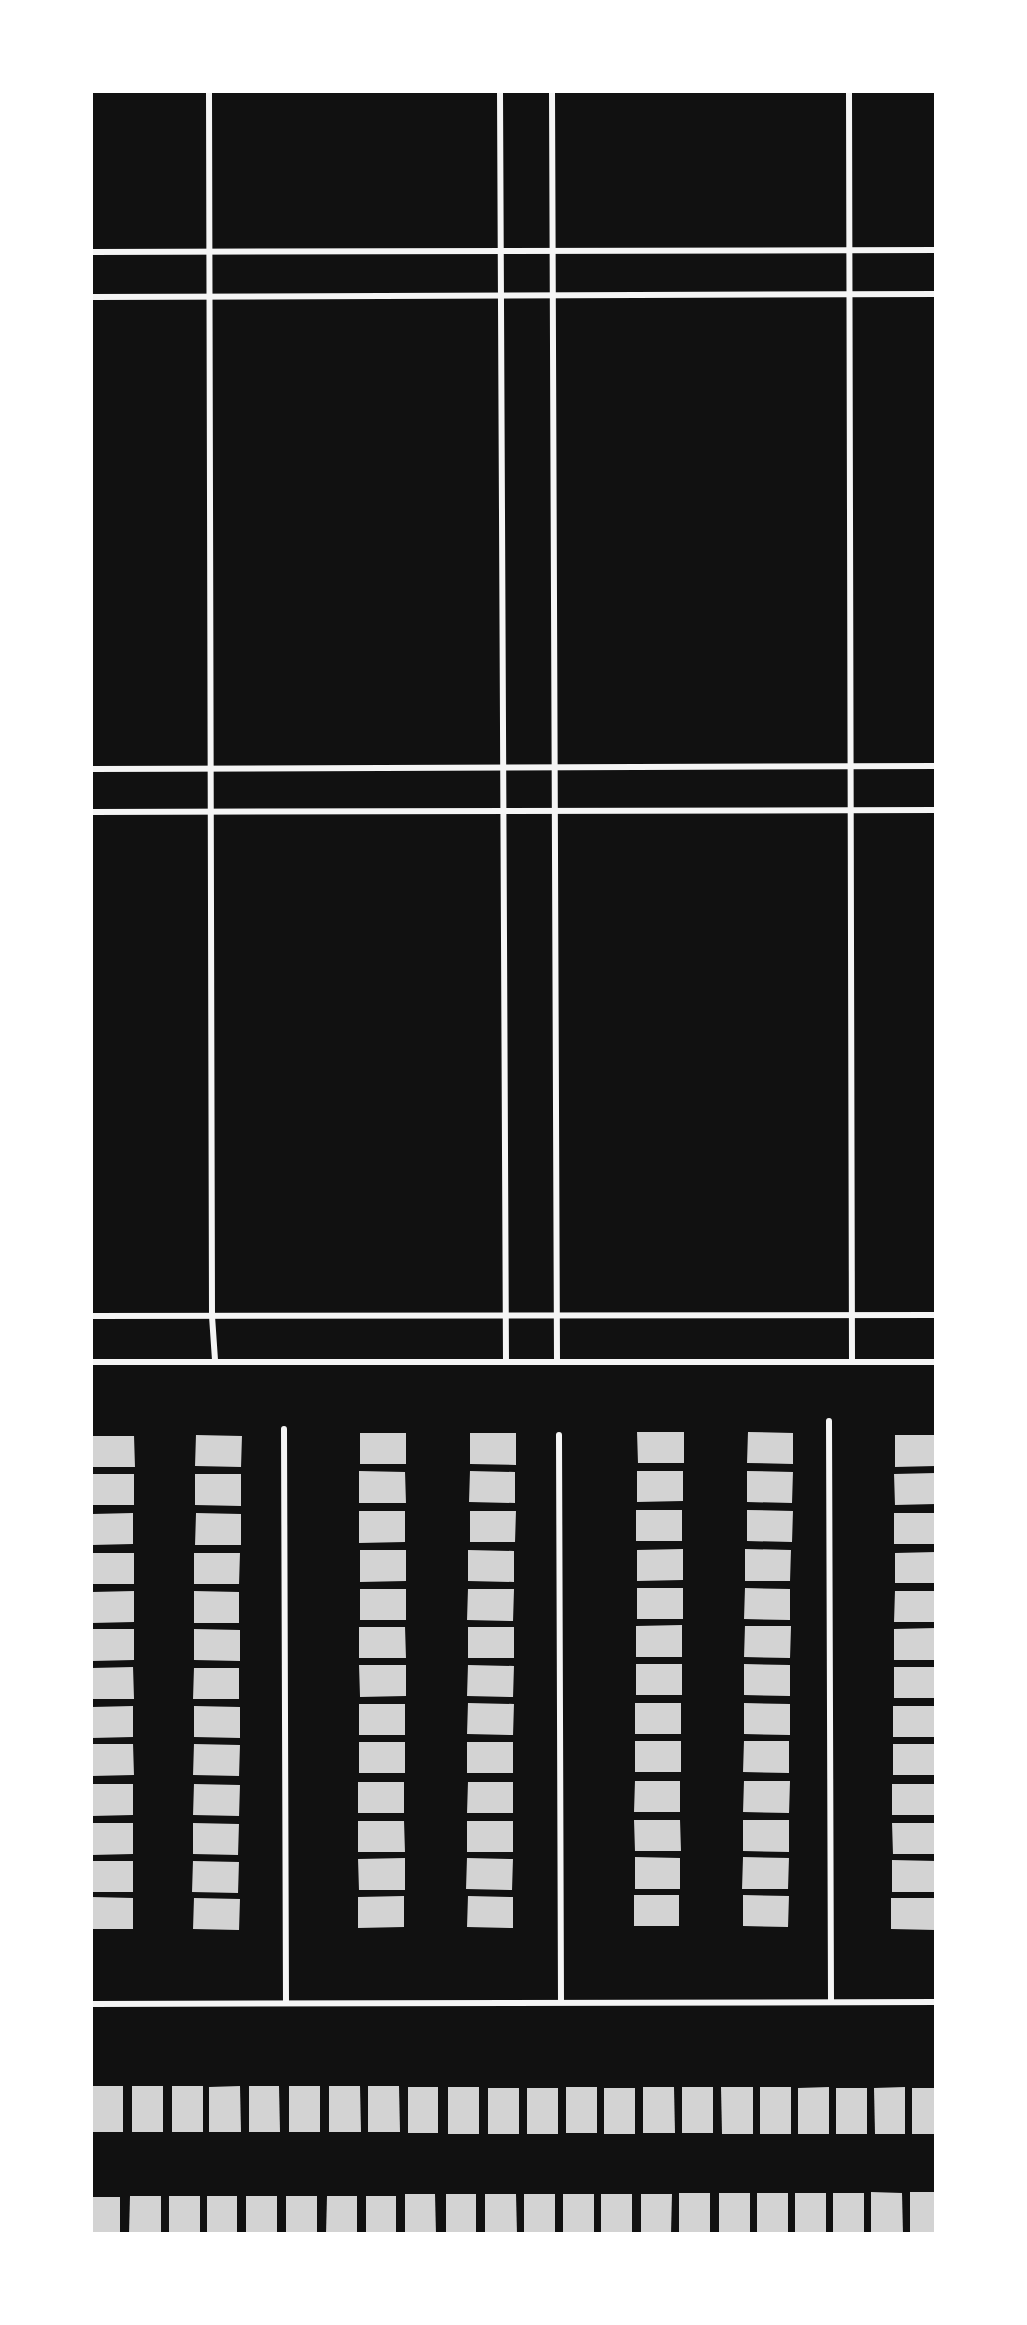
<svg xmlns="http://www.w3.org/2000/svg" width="1027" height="2325" viewBox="0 0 1027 2325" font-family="Karla,sans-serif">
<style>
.building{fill:#d3d3d3}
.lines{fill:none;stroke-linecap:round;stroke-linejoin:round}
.minor{stroke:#f5f5f5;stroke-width:6}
</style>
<rect width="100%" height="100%" fill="#111"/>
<g class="building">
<polygon points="637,1432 684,1432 684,1463 638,1463"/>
<polygon points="748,1432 793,1433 793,1464 747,1463"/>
<rect x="360" y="1433" width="46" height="31"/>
<polygon points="470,1433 516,1433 516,1465 470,1464"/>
<polygon points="196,1435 242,1436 241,1467 195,1466"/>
<polygon points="895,1435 936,1435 936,1466 895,1467"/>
<polygon points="92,1436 134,1436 135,1467 92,1467"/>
<polygon points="359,1471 405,1472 406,1503 359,1503"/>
<polygon points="470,1471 515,1472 515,1503 469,1502"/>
<polygon points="637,1471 683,1471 683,1501 637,1502"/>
<polygon points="747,1471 793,1472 792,1503 747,1502"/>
<polygon points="936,1473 936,1504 895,1505 894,1474"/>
<rect x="92" y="1474" width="42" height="31"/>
<polygon points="195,1474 241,1474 241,1506 195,1505"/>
<rect x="636" y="1510" width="46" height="31"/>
<polygon points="747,1510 793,1511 792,1542 747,1541"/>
<polygon points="359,1511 405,1511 405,1542 359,1543"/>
<polygon points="470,1511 516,1511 515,1542 470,1542"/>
<polygon points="133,1513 133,1544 92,1545 92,1514"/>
<polygon points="196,1513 241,1514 241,1545 195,1545"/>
<rect x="894" y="1513" width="42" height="31"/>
<polygon points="683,1549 683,1580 637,1581 637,1550"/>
<polygon points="745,1549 791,1550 790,1581 745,1581"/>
<polygon points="360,1550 406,1550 406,1581 360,1582"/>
<polygon points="468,1550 514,1551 514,1582 468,1581"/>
<polygon points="936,1552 936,1583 895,1583 895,1553"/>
<rect x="92" y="1553" width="42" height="31"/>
<polygon points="194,1553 240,1553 239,1584 194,1584"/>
<rect x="637" y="1588" width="46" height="31"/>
<polygon points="745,1588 790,1589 790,1620 744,1619"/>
<rect x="360" y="1589" width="46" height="31"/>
<polygon points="468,1589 514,1589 513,1621 467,1620"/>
<polygon points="134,1591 134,1622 92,1623 92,1592"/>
<polygon points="194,1591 239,1592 239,1623 194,1623"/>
<polygon points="895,1591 936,1591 936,1622 894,1622"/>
<polygon points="682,1625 682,1657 636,1657 636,1626"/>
<polygon points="745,1626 791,1626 790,1658 744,1657"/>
<polygon points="359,1627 405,1627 406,1658 359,1658"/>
<rect x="468" y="1627" width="46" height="31"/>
<polygon points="936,1628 936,1660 894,1660 894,1629"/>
<polygon points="92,1629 134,1629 134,1660 92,1661"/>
<polygon points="194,1629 240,1630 240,1661 194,1660"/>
<rect x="636" y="1664" width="46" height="31"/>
<polygon points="744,1664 790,1665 790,1696 744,1695"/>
<polygon points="359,1665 406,1665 406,1696 360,1697"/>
<polygon points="468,1665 514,1666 513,1697 467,1696"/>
<polygon points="133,1667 134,1699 92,1699 92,1668"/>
<rect x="894" y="1667" width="42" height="31"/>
<polygon points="194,1668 239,1668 239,1699 193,1699"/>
<polygon points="468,1703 514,1704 513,1735 467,1734"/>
<rect x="635" y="1703" width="46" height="31"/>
<polygon points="744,1703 790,1704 790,1735 744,1734"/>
<rect x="359" y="1704" width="46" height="31"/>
<polygon points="133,1706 133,1737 92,1738 92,1707"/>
<polygon points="194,1706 240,1707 240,1738 194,1737"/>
<rect x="893" y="1706" width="43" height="31"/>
<rect x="635" y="1741" width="46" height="31"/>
<polygon points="744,1741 789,1741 789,1773 743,1772"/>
<rect x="359" y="1742" width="46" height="31"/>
<rect x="467" y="1742" width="46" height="31"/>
<polygon points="92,1744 133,1744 134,1775 92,1776"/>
<polygon points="194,1744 240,1745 239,1776 193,1775"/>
<rect x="893" y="1744" width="43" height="31"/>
<polygon points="635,1781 680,1781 680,1812 634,1812"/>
<polygon points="744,1781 790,1781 789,1813 743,1812"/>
<rect x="358" y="1782" width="46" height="31"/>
<polygon points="468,1782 513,1782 513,1813 467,1813"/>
<polygon points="92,1784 133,1784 133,1815 92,1816"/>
<polygon points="194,1784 240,1785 239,1816 193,1815"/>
<rect x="892" y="1784" width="44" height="31"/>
<polygon points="634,1820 680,1820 681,1851 635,1851"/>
<polygon points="743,1820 789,1820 789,1852 743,1851"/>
<polygon points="358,1821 404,1821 405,1852 358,1852"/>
<rect x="467" y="1821" width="46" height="31"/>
<polygon points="92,1823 133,1823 133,1854 92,1855"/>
<polygon points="193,1823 239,1824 238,1855 193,1854"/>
<polygon points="892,1823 936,1823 936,1854 893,1854"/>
<polygon points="635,1857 680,1858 680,1889 635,1889"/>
<polygon points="743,1857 789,1858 788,1889 742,1889"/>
<polygon points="405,1858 405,1890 359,1890 358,1859"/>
<polygon points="467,1858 513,1859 512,1890 466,1889"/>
<polygon points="892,1860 936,1861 936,1892 892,1892"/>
<rect x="92" y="1861" width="41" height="31"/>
<polygon points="193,1861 239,1862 238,1893 192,1892"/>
<rect x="634" y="1895" width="45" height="31"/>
<polygon points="743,1895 789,1896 788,1927 743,1926"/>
<polygon points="404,1896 404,1927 358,1928 358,1897"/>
<polygon points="468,1896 513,1897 513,1928 467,1927"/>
<polygon points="92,1897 133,1898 133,1929 92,1929"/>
<polygon points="194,1898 240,1899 239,1930 193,1929"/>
<polygon points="891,1898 936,1898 936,1930 891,1929"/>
<rect x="92" y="2086" width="31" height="46"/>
<rect x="132" y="2086" width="31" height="46"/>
<rect x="172" y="2086" width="31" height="46"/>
<polygon points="240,2086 241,2132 209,2132 209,2087"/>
<polygon points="249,2086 279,2086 280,2132 249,2132"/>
<rect x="289" y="2086" width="31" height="46"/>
<polygon points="329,2086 360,2086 361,2132 329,2132"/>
<polygon points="368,2086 399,2086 400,2132 368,2132"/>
<rect x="408" y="2087" width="30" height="46"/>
<rect x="448" y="2087" width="31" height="47"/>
<rect x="566" y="2087" width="31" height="46"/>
<polygon points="643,2087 674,2087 675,2133 643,2133"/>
<rect x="682" y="2087" width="31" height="46"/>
<polygon points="721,2087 753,2087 753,2134 722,2134"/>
<rect x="760" y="2087" width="31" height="47"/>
<polygon points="829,2087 829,2134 798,2134 798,2088"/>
<polygon points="905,2087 905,2134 875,2134 874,2088"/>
<rect x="488" y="2088" width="31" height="46"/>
<rect x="527" y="2088" width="31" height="46"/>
<rect x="604" y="2088" width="31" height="46"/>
<rect x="836" y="2088" width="31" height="46"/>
<rect x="912" y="2088" width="24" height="46"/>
<polygon points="871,2192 902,2193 903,2234 871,2234"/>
<rect x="910" y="2192" width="26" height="42"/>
<rect x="679" y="2193" width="31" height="41"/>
<rect x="719" y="2193" width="31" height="41"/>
<rect x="757" y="2193" width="31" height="41"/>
<rect x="795" y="2193" width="31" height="41"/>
<rect x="833" y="2193" width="31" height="41"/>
<polygon points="405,2194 435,2194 436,2234 405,2234"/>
<rect x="446" y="2194" width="30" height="40"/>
<polygon points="485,2194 516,2194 517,2234 485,2234"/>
<rect x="524" y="2194" width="31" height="40"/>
<rect x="563" y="2194" width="31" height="40"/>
<rect x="601" y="2194" width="31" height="40"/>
<polygon points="641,2194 672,2194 671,2234 641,2234"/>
<polygon points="130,2196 161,2196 161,2234 129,2234"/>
<rect x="169" y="2196" width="31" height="38"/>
<rect x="207" y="2196" width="30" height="38"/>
<rect x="246" y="2196" width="31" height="38"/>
<rect x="286" y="2196" width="31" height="38"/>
<polygon points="327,2196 357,2196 357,2234 326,2234"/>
<rect x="366" y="2196" width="30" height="38"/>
<rect x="92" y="2197" width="28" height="37"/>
</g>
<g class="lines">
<g class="minor">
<polyline points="209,92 212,1316 215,1360"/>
<polyline points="500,92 506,1362"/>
<polyline points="552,92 557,1362"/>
<polyline points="849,92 852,1362"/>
<polyline points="92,252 936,250"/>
<polyline points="92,297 936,294"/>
<polyline points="92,769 936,766"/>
<polyline points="92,812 936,810"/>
<polyline points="92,1316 936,1315"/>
<polyline points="92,1362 936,1362"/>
<polyline points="829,1421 831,2001"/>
<polyline points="284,1429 286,2003"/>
<polyline points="559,1435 561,2001"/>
<polyline points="92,2004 936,2002"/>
</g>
</g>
<rect width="1027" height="2325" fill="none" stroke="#ffffff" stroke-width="186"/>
</svg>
